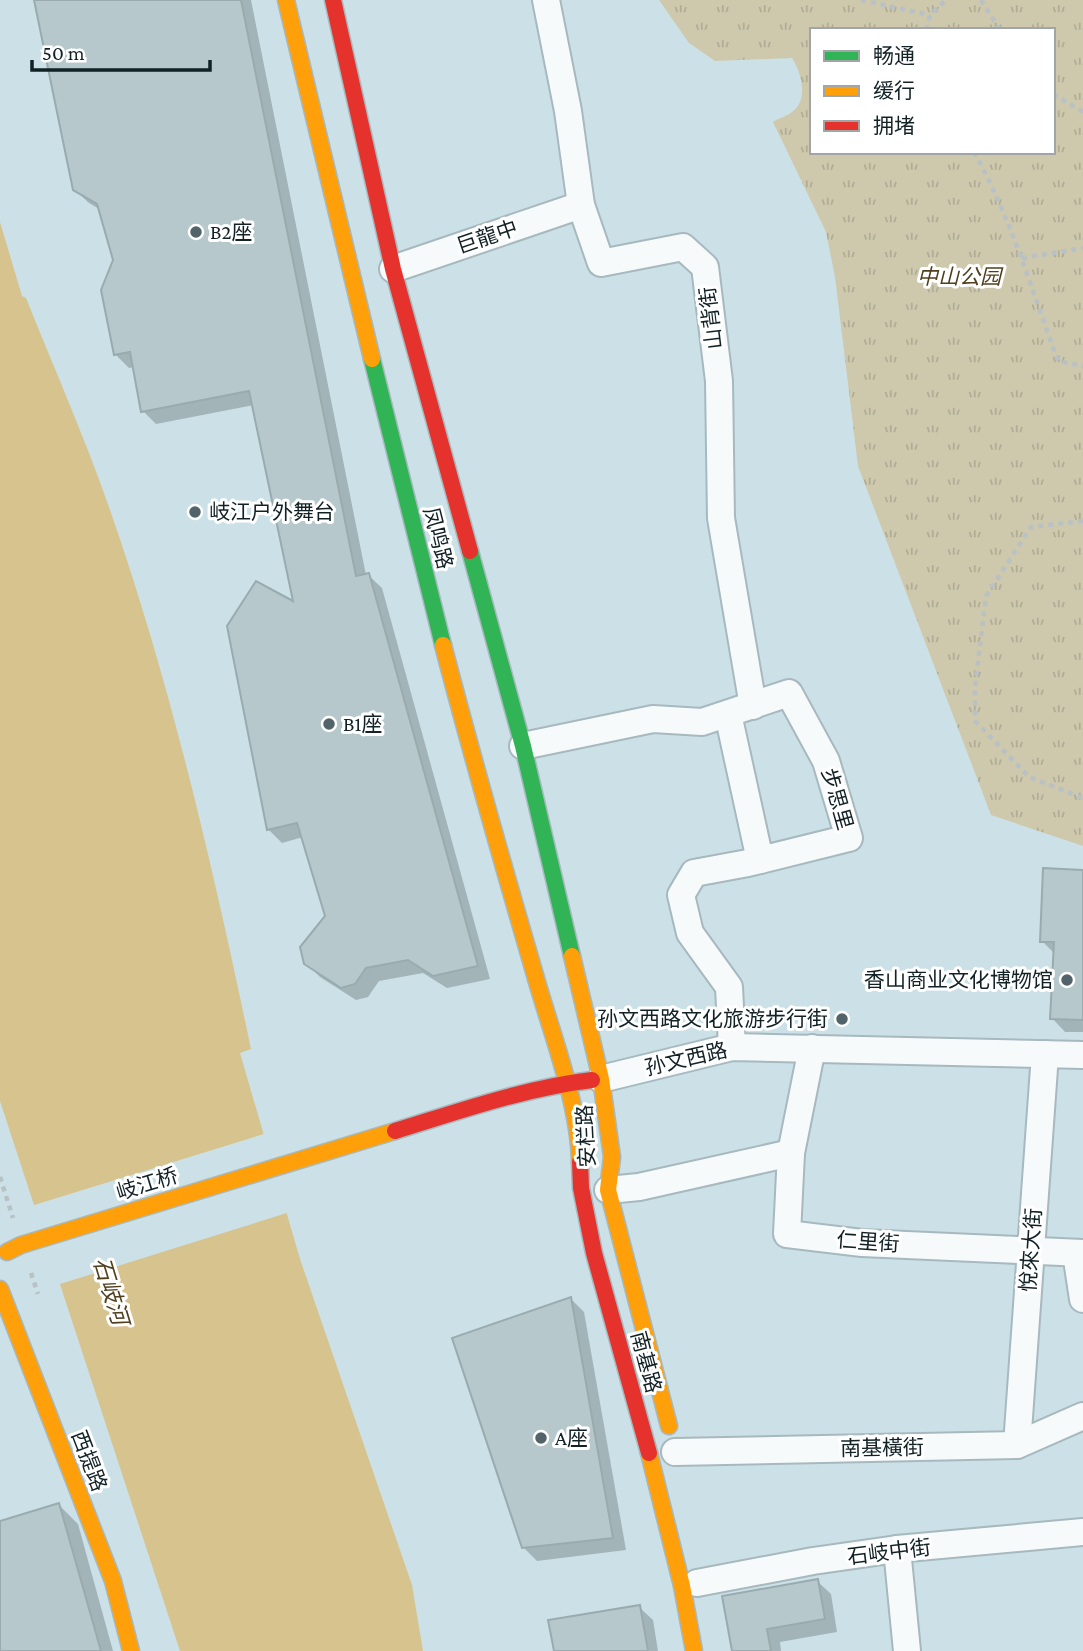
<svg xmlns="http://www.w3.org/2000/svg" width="1083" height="1651" viewBox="0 0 1083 1651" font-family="'Crimson Pro','Noto Sans SC',serif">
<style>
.park{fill:url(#park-tufts);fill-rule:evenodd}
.water{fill:#d6c38e}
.pier{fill:#cbe1e7}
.shadow{fill:#0003}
.building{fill:#b6c8cc;stroke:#9aabaf;stroke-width:2}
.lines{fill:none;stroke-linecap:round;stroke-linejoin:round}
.street-casing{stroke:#a7b9be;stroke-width:30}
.fast-casing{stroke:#a7b9be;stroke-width:19}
.slow-casing{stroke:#a7b9be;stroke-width:19}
.jam-casing{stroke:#a7b9be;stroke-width:19}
.path{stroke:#b8c1c4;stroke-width:4.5;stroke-dasharray:5 5;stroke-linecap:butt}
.street{stroke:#f7fafb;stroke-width:26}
.fast{stroke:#30b455;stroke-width:16}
.slow{stroke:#ff9f0a;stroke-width:16}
.jam{stroke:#e5322d;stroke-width:16}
.poi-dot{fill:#526469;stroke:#fff;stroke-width:2.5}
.labels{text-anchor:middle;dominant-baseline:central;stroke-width:6;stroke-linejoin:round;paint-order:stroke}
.poi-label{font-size:21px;fill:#112125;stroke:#fff;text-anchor:start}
.street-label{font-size:21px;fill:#112125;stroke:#fff}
.park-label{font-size:21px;font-style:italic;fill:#4f3f1d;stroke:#fff}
.water-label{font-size:23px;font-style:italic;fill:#50401e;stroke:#fff}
</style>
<defs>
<pattern id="park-tufts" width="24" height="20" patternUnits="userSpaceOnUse" patternTransform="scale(1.75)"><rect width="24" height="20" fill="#cec9ad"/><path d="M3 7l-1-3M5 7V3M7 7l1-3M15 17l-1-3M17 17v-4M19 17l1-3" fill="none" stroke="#b0ac95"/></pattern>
</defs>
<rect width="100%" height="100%" fill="#cbe1e7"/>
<path class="park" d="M 659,0 L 1083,0 L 1083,846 L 991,815 L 858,466 L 835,277 L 826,232 L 773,122 C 779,118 788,116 793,111 C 809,99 801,72 792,58 L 715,61 L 689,43 ZM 812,30 L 1053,30 L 1053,152 L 812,152 Z"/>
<path class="water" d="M 0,222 L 22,296 L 26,298 C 54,368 85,438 110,510 C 171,685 213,867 251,1049 L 240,1053 L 300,1259 L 412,1585 L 423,1651 L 180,1651 L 0,1101 Z"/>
<polygon class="pier" points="267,1133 290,1212 57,1285 31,1206"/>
<g class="shadow">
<polygon points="36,0 251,0 366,575 368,575 382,588 490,979 447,988 423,973 379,981 368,997 356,1000 320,977 306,963 327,916 303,837 282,843 269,830 228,627 296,604 254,405 156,424 143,411 134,367 129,368 116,355 115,260 101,210 89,203 75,190"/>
<polygon points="1083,872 1083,1032 1065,1032 1052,1018 1055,954 1042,941"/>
<polygon points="571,1299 584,1312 626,1550 537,1561 523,1547"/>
<polygon points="59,1505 78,1524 113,1651 0,1651 0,1523"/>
<polygon points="817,1581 831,1594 837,1632 780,1642 781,1651 733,1651"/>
<polygon points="639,1607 653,1620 658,1651 555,1651"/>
</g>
<g class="building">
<polygon points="34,0 241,0 356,576 369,573 478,966 433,976 408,960 366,968 355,984 341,988 304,964 300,947 325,916 297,823 267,830 227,626 256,581 293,601 249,391 141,412 130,352 114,355 101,290 113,260 97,204 73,190"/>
<polygon points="1043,868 1083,870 1083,1020 1050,1019 1054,942 1040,942"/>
<polygon points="571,1297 613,1538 522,1548 452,1338"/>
<polygon points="59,1503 101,1651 0,1651 0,1521"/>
<polygon points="818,1579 825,1619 767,1629 771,1651 732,1651 722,1596"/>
<polygon points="640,1605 648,1651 554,1651 548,1620"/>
</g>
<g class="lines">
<defs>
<g id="street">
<polyline points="546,0 568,111 581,205 601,263 683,247 705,267 719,381 721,518 753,706"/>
<polyline points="393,269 581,205"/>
<polyline points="728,714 760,860"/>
<polyline points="523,746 653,719 702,722 789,693 826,761 849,838 748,863 694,873 681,895 690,933 729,987 732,1047"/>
<polyline points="812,1048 791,1153 787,1234 862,1243 1083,1253"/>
<polyline points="601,1079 732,1047 1083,1055"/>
<polyline points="608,1190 639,1187 791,1153"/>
<polyline points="1076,1253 1083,1299"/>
<polyline points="1017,1445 1045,1054"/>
<polyline points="675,1452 1017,1445 1083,1416"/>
<polyline points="897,1549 907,1651"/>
<polyline points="697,1583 813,1561 897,1549 1083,1532"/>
</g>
<g id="fast">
<polyline points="372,359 443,645"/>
<polyline points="470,551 523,746 572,956"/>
</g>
<g id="slow">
<polyline points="286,0 372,359"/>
<path d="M 443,645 C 472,756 503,865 535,975 C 551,1032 579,1103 580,1162"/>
<polyline points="572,956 601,1079 612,1157 608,1190 669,1426"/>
<polyline points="7,1252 21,1245 395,1131"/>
<polyline points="0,1289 113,1581 131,1651"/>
<polyline points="649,1453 682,1586 694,1651"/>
</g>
<g id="jam">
<polyline points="333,0 393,269 470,551"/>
<path d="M 395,1131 C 460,1111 525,1088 592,1080"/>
<polyline points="580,1162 581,1188 594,1253 649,1453"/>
</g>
</defs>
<use href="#street" class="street-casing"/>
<use href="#fast" class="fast-casing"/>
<use href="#slow" class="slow-casing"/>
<use href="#jam" class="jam-casing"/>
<g class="path">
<polyline points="861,0 930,15"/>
<polyline points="981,0 1000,30"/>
<polyline points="926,30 930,15 946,0"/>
<polyline points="1053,94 1083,112"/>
<path d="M 974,152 C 1011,218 1032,291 1058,361 L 1083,366"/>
<polyline points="1022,258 1083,248"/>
<polyline points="1083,521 1031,527 986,596 975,687 975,721 1029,777 1083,798"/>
<polyline points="0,1177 13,1218"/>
<polyline points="31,1273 38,1294"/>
</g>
<use href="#street" class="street"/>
<use href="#fast" class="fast"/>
<use href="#slow" class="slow"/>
<use href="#jam" class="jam"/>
</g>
<g class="poi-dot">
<circle cx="196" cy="232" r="7"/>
<circle cx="195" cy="512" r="7"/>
<circle cx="329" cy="724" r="7"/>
<circle cx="1067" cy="980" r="7"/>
<circle cx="842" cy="1019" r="7"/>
<circle cx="541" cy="1438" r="7"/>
</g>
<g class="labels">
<g class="poi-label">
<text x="210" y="232">B2座</text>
<text x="209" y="512">岐江户外舞台</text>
<text x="343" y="724">B1座</text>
<text x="1053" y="980" text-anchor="end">香山商业文化博物馆</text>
<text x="828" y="1019" text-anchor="end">孙文西路文化旅游步行街</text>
<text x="555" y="1438">A座</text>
</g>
<g class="street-label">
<text transform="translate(487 237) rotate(-19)">巨龍中</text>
<text transform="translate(711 318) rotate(-97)">山背街</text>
<text transform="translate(438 538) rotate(76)">凤鸣路</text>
<text transform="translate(837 799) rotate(74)">步思里</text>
<text transform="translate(686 1059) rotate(-13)">孙文西路</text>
<text transform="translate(586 1136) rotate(-93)">安栏路</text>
<text transform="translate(147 1184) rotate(-17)">岐江桥</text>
<text transform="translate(868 1242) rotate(4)">仁里街</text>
<text transform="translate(1031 1250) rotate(-86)">悅來大街</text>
<text transform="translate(646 1362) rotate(75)">南基路</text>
<text transform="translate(882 1448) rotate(-1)">南基橫街</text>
<text transform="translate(89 1461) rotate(69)">西提路</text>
<text transform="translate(889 1552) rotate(-7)">石岐中街</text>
</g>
<g class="park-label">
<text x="959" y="277">中山公园</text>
</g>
<g class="water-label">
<text transform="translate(111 1291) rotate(73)">石岐河</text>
</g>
</g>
<rect x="810" y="28" width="245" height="126" fill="#ffffff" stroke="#a0a6a8" stroke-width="2"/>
<rect x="824" y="51" width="35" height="10" fill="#30b455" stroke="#a0a6a8" stroke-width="2"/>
<text x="873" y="63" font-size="21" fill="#112125">畅通</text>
<rect x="824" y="86" width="35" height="10" fill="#ff9f0a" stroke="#a0a6a8" stroke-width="2"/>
<text x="873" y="98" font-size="21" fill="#112125">缓行</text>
<rect x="824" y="121" width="35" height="10" fill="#e5322d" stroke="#a0a6a8" stroke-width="2"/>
<text x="873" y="133" font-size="21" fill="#112125">拥堵</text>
<path d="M32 60v10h178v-10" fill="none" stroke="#112125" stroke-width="3.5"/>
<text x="42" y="60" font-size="21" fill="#112125" stroke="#ffffff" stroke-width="5" paint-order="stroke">50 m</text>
</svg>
